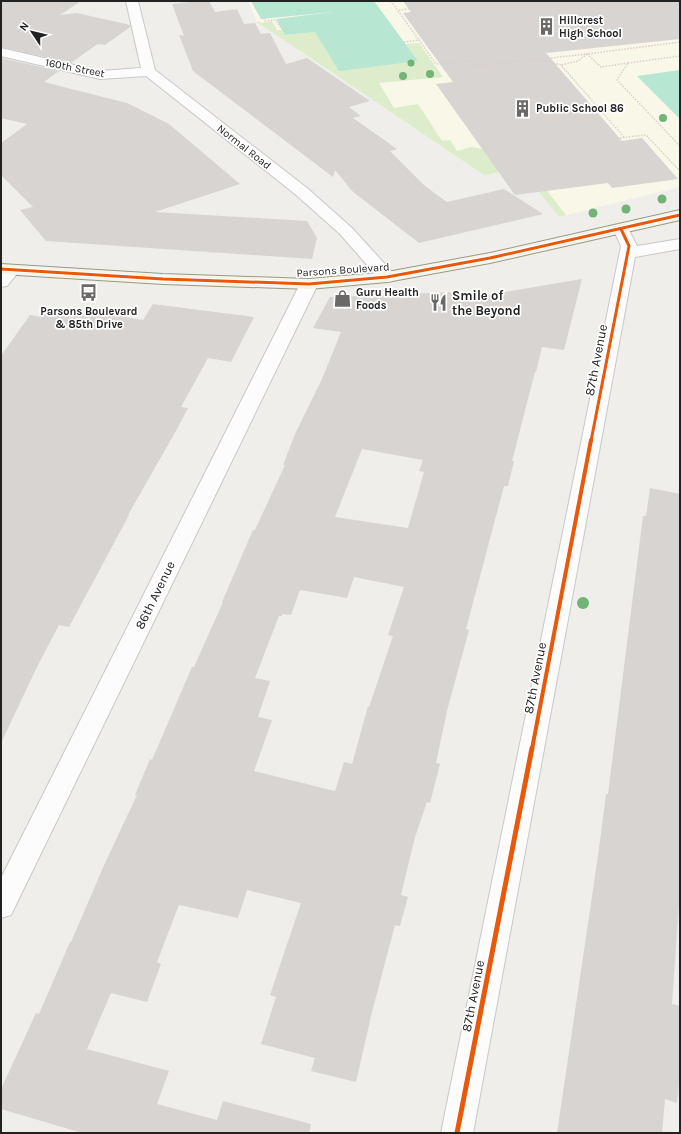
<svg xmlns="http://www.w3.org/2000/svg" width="681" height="1134" viewBox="0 0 681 1134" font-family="Karla,sans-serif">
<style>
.education{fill:#f8f7e8}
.grass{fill:#ddeccb}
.pitch{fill:#b7e6d2}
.building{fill:#d7d4d2;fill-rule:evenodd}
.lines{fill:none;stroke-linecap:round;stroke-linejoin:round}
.street-casing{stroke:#c9c8c7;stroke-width:2}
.secondary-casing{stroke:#999a82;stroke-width:2}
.path{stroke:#dccecd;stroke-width:1.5;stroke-dasharray:1.5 1.5;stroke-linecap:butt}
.street{fill:#fdfcfc;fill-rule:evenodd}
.secondary{fill:#f4f4ed;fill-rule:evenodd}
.cycleway-far2-casing{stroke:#fff;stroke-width:5}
.cycleway-far1-casing{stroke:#fff;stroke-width:6}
.cycleway-casing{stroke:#fff;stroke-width:8}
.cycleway-far2{stroke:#e8590c;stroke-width:3}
.cycleway-far1{stroke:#e8590c;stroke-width:4}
.cycleway{stroke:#e8590c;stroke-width:5}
.tree{fill:#73b476}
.labels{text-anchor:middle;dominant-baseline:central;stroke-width:3.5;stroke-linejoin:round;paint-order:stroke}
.far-poi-label{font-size:11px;font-weight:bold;fill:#222;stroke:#fff;text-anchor:start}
.far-street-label{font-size:11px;fill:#222;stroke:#fff}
.poi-label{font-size:13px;font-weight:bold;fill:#222;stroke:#fff;text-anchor:start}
.street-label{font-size:13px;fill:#222;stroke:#fff}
</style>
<rect width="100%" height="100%" fill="#f0eeeb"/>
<polygon class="education" points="248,1 680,1 680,187 559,217 535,187 507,171 484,175 257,22"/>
<polygon class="grass" points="259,21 261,23 272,21 277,30 282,30 285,35 315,32 417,61 406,44 419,43 443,77 379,83 394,108 418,104 442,141 450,140 457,151 471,147 518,154 566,215 559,217 535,187 507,171 484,175 257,22"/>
<g class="pitch">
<polygon points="251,1 374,1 418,61 339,71 315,32 285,35 276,19 333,12 261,19"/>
<polygon points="680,70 680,119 637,76"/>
</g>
<g class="building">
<polygon points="1,1 81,1 60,15 77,13 130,25 130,27 105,45 100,44 96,45 71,63 1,47"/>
<polygon points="197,1 209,1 215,12 237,9 244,24 255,23 261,34 270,33 286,64 307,58 370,101 349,107 361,116 353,118 397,149 390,151 425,186 447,202 504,189 543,214 419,243 352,191 335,170 333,177 193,71 179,35 184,36 172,4"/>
<polygon points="403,1 680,1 680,39 546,53 622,141 642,138 678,179 612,188 608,183 515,195 436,84 453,82 403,13 411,12"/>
<polygon points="1,58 59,71 44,82 127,103 169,124 240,184 155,212 307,221 317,238 312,259 46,241 20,210 33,207 1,175 1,143 27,124 1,118"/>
<path d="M 582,279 L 564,350 L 542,347 L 536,372 L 535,372 L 512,461 L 514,461 L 508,486 L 504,486 L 466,629 L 469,630 L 447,711 L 436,763 L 440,764 L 430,803 L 427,802 L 415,837 L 401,895 L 408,897 L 400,926 L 395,925 L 372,1012 L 356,1082 L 311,1071 L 315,1058 L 261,1044 L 276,997 L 270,995 L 301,903 L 247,890 L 238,918 L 179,905 L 157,962 L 161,964 L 147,1002 L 111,993 L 87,1049 L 169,1071 L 157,1104 L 217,1120 L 223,1101 L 311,1124 L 309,1133 L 82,1133 L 1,1109 L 1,1089 L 36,1013 L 39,1014 L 70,942 L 71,942 L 105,863 L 137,795 L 135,795 L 150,759 L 152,760 L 192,667 L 194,667 L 223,602 L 222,602 L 253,530 L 255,530 L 285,465 L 283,465 L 295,434 L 322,379 L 341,332 L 313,328 L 330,297 L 456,292 L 453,301 ZM 362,449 L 423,460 L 419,471 L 424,472 L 408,528 L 335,517 ZM 354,577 L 404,587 L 388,635 L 393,636 L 369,707 L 368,706 L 352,764 L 344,762 L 335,791 L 254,771 L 272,720 L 258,717 L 270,681 L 255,678 L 279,616 L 282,616 L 282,614 L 291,615 L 300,590 L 347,598 Z"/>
<polygon points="153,304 254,317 231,362 208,358 181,407 188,408 177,429 128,515 129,515 69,627 59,625 37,667 1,743 1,356 30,315 42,317 47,310 87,316 90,311 143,320"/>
<polygon points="650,488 680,494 680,891 672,1004 680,1006 680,1074 677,1103 665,1099 662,1133 557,1133 599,849 606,794 608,794 643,516 646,516"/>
</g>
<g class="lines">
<defs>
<g id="street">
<polygon points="126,1 138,1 155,70 307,188 352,228 393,273 396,277 393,281 387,282 381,281 340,234 295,194 146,76 100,79 1,56 1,48 100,71 141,68"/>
<polygon points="621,224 627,226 637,246 680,239 680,249 635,257 473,1133 441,1133 621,246 613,229 615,226"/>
<polygon points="11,265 17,266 20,270 7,286 1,287 1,271 5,266"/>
<polygon points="309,279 315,280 318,284 11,915 1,918 1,878 300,284 303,280"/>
</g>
<polygon id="secondary" points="680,210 680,220 490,263 387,282 309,289 163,284 1,274 1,264 163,274 309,279 387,272 490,253"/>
</defs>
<use href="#street" class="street-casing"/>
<use href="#secondary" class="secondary-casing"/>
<g class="path">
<polyline points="391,1 436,64 471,61 476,66 587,54 578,61 561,65"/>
<polyline points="399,10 414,8"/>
<polyline points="264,18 265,21 275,20 282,29"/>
<polyline points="404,42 420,40"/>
<polyline points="680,56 628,63 617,80 680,146"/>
<polyline points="542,60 561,65 624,137"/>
<polyline points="628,63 601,67 587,54 680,42"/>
<polyline points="611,139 646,135 680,171"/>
</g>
<use href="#street" class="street"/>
<use href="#secondary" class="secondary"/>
<defs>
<g id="cycleway-far2">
<polyline points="1,269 163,279 309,284 387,277 490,258 680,215"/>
<polyline points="591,441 629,246 621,229"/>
</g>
<polyline id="cycleway-far1" points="532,749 591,440"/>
<polyline id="cycleway" points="457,1133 532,748"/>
</defs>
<use href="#cycleway-far2" class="cycleway-far2-casing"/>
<use href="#cycleway-far1" class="cycleway-far1-casing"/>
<use href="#cycleway" class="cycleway-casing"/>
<use href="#cycleway-far2" class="cycleway-far2"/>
<use href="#cycleway-far1" class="cycleway-far1"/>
<use href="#cycleway" class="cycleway"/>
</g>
<g class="tree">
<circle cx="411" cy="63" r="3.5"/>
<circle cx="430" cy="74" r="4"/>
<circle cx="403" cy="76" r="4"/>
<circle cx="663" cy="118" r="4"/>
<circle cx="662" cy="199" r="4.5"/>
<circle cx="626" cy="209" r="4.5"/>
<circle cx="593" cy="213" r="4.5"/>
<circle cx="583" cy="603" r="6"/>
</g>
<defs>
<symbol id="building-bare" viewBox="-9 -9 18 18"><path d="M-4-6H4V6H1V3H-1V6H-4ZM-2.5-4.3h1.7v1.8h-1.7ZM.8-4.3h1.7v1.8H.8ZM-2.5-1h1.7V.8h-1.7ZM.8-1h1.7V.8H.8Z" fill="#6a6968" stroke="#fff" stroke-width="2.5" paint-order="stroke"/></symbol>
<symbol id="bus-bare" viewBox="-9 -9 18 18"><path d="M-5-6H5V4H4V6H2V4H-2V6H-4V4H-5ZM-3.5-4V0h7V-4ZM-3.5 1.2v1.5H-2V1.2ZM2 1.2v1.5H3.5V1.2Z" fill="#6a6968" stroke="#fff" stroke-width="2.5" paint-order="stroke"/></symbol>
<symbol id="shop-bare" viewBox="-9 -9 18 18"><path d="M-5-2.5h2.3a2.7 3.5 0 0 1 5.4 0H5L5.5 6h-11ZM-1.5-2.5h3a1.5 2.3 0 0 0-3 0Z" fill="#6a6968" stroke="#fff" stroke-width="2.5" paint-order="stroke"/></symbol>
<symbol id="restaurant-bare" viewBox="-9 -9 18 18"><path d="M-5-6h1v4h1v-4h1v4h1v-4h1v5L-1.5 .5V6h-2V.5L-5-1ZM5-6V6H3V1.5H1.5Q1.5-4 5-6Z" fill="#6a6968" stroke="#fff" stroke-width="2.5" paint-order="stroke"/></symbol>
</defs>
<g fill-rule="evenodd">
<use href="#building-bare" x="534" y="14" width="25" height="25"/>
<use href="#building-bare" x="510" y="96" width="25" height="25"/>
<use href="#bus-bare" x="76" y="280" width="25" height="25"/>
<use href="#shop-bare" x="330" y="286" width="25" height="25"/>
<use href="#restaurant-bare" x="426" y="290" width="25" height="25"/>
</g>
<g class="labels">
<g class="far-poi-label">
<text x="559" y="20">Hillcrest<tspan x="559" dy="13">High School</tspan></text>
<text x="536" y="108">Public School 86</text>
<text x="356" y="292">Guru Health<tspan x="356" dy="13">Foods</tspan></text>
<text x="89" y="311" text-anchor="middle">Parsons Boulevard<tspan x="89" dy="13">&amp; 85th Drive</tspan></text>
</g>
<g class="far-street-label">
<text transform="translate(75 68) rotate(11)">160th Street</text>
<text transform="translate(244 147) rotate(38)">Normal Road</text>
<text transform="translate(343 270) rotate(-4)">Parsons Boulevard</text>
</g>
<g class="poi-label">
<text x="452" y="295">Smile of<tspan x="452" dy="15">the Beyond</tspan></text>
</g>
<g class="street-label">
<text transform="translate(596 360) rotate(-79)">87th Avenue</text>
<text transform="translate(155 595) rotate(-64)">86th Avenue</text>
<text transform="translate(535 678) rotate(-79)">87th Avenue</text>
<text transform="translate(473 996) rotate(-79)">87th Avenue</text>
</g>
</g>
<rect width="681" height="1134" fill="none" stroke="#222222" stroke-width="4"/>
<g transform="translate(32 32) rotate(305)" stroke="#ffffff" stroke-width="3" paint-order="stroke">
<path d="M0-3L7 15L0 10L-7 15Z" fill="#222222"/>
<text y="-6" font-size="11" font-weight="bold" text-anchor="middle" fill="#222222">N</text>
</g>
</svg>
